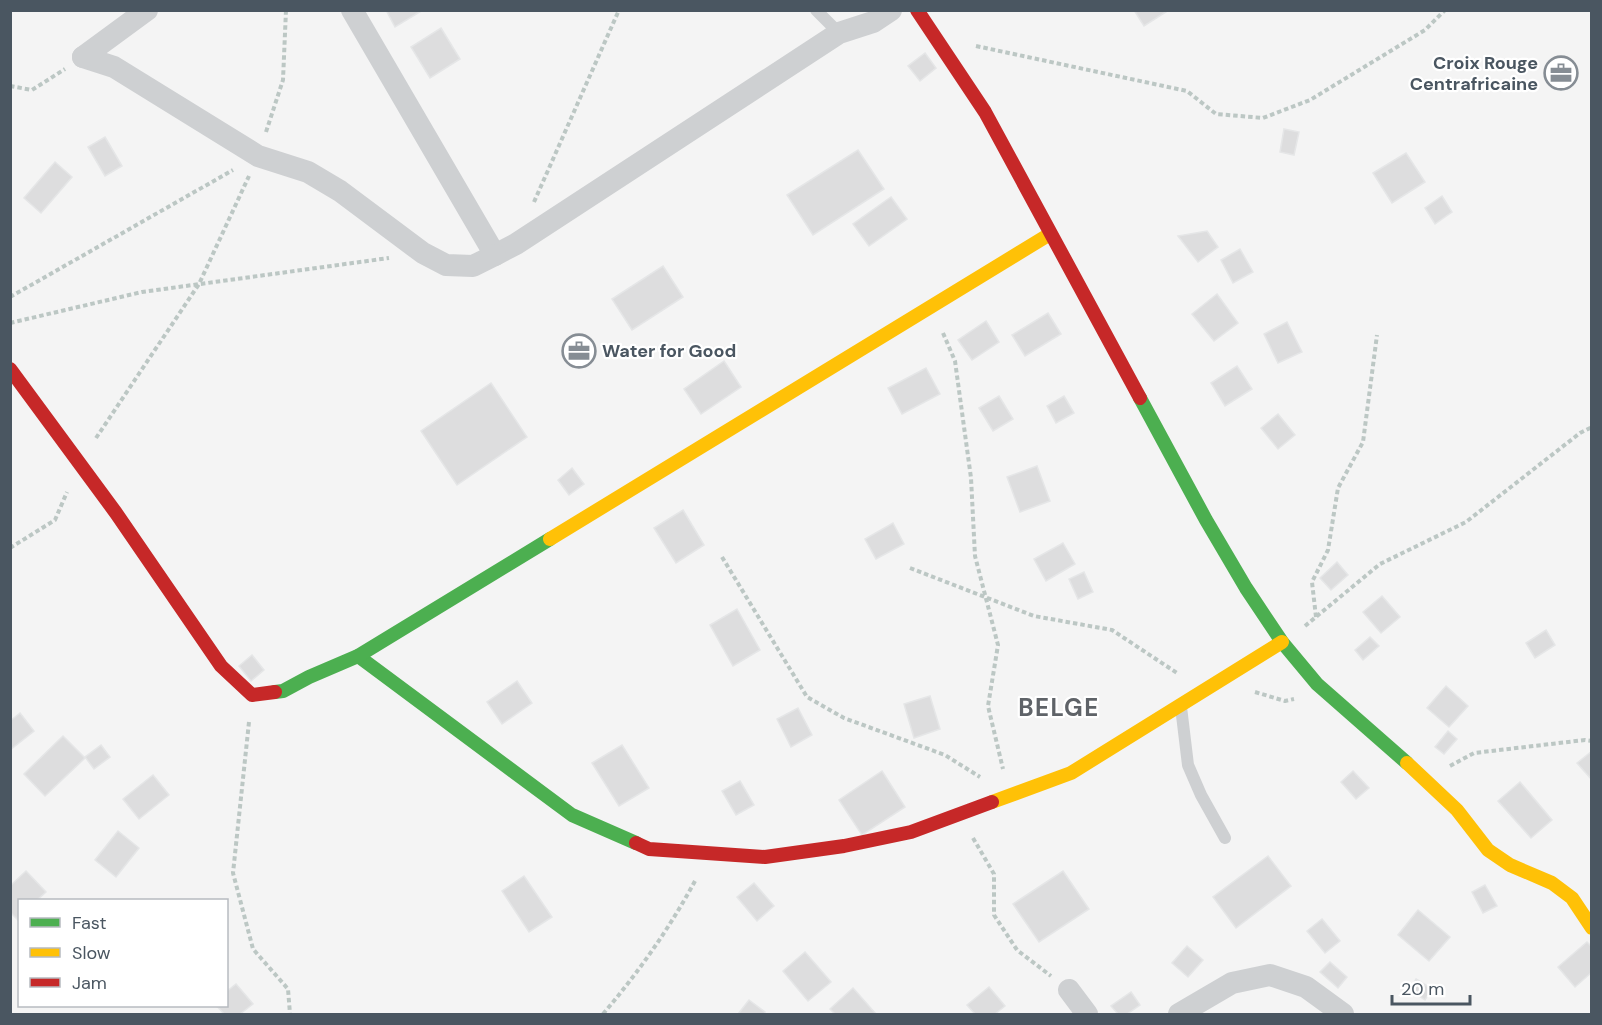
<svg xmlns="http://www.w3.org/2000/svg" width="1602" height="1025" viewBox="0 0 1602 1025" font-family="'DM Sans',sans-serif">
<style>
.building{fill:#ddddde;stroke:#e5e6e7;stroke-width:1.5}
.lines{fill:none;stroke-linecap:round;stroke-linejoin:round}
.path{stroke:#bcc7c4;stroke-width:4;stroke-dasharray:4.5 3;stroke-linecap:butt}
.lane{stroke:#ced0d2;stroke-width:12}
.street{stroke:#ced0d2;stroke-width:22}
.fast{stroke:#4caf50;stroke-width:14}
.slow{stroke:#ffc107;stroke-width:14}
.jam{stroke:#c62828;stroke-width:14}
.labels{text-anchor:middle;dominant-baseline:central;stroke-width:4.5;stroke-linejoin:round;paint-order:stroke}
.poi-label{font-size:18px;font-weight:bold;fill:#4a5661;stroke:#fff;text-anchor:end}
.district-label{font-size:24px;font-weight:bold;letter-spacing:1.5px;fill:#5f6368;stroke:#fff}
</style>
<rect width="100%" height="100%" fill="#f4f4f4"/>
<g class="building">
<polygon points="386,10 423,10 395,27"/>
<polygon points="1134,10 1169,10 1144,26"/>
<polygon points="441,28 460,59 430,78 411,47"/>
<polygon points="925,53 936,68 920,81 908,66"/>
<polygon points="1284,129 1299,132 1294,155 1280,152"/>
<polygon points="105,137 122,166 105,176 88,147"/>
<polygon points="858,150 884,189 813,235 787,195"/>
<polygon points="1406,153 1425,182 1392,203 1373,173"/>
<polygon points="55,162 72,177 41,213 24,198"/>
<polygon points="1442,196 1452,212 1435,224 1425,208"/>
<polygon points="891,197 907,219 869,246 853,224"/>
<polygon points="1207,231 1218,247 1198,262 1178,236"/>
<polygon points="1240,249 1253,272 1233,283 1221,260"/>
<polygon points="663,266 683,297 632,330 612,299"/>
<polygon points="1217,294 1238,323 1214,341 1192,314"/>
<polygon points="1048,313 1061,334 1025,356 1012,335"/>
<polygon points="986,321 999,342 972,360 958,340"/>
<polygon points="1287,322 1302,352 1278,363 1264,334"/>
<polygon points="724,361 741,387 701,414 684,389"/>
<polygon points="1237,366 1252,389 1225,406 1211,383"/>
<polygon points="926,368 940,394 902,414 888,388"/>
<polygon points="491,383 527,437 457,485 421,431"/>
<polygon points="999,396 1013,419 993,431 979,408"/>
<polygon points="1064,396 1074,413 1056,423 1047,406"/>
<polygon points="1278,414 1295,435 1278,449 1261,428"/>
<polygon points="1037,466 1050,501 1020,512 1007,477"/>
<polygon points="572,468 584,484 569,495 558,480"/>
<polygon points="683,510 704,545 676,563 654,528"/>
<polygon points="893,523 904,544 876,559 865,539"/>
<polygon points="1063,543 1075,564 1046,581 1034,559"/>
<polygon points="1337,562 1348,575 1331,590 1320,578"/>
<polygon points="1084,572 1093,592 1078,599 1069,579"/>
<polygon points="1382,596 1400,617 1381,633 1363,612"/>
<polygon points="737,609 760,650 733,666 710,625"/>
<polygon points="1546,630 1555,645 1535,658 1526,643"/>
<polygon points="1370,637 1379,646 1363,660 1355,650"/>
<polygon points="252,655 264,670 251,681 239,666"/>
<polygon points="517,681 532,703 502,724 487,702"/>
<polygon points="1446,686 1468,706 1449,727 1427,708"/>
<polygon points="930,696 940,729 914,738 904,704"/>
<polygon points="798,708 812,735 791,747 777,719"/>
<polygon points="20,713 34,731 10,750 10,721"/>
<polygon points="1448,731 1457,739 1444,754 1435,747"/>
<polygon points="63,736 85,758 45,796 24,774"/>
<polygon points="101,745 110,757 94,769 85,757"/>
<polygon points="622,745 649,788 619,806 592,763"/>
<polygon points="1592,751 1592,780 1577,763"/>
<polygon points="882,771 905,807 862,835 839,800"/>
<polygon points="1353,771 1369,788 1356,799 1341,782"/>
<polygon points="153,775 169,795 139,819 123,799"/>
<polygon points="740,781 754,805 736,815 722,791"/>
<polygon points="1520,782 1552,820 1531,838 1498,801"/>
<polygon points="118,831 139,848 116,877 95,860"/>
<polygon points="1268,856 1291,886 1236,928 1213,897"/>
<polygon points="26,871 46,892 37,900 20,900 18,920 10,912 10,886"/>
<polygon points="1063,871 1089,909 1039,942 1013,904"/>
<polygon points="524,876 552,917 529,932 502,891"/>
<polygon points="754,883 774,906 757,921 737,897"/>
<polygon points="1485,885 1497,906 1483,913 1472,892"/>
<polygon points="1418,910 1450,937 1429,961 1398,935"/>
<polygon points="1322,919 1340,941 1325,953 1307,931"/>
<polygon points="1587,942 1592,947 1592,972 1575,987 1558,967"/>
<polygon points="1187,946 1203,960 1188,977 1172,963"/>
<polygon points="805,952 831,982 808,1001 783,971"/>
<polygon points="1330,962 1347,977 1338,988 1320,972"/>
<polygon points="1416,979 1432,989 1425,1000 1410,990"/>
<polygon points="236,984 253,1004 240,1014 224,1014 217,1006 226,1006 226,992"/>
<polygon points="989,987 1005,1006 995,1014 975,1014 967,1005"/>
<polygon points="853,988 876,1014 835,1014 830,1009"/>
<polygon points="1131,992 1140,1005 1127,1014 1118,1014 1111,1006"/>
<polygon points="749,1000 765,1012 764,1014 738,1014"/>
</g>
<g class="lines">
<g class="path">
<polyline points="976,46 1187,91 1216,114 1263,118 1310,100 1425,30 1445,10"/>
<polyline points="10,86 32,90 65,69"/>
<polyline points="266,132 283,80 286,10"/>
<polyline points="534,202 619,10"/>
<polyline points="10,297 233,170"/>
<polyline points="10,323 142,292 389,258"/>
<polyline points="943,333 955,361 971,478 975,556 998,645 988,706 1003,769"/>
<polyline points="96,438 199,284 249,176"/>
<polyline points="10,548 55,520 67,492"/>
<polyline points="722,557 807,697 844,718 945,755 980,777"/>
<polyline points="910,568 1034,616 1112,630 1177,673"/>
<polyline points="1316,617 1312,582 1328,550 1338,488 1363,442 1377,335"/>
<polyline points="1305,626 1380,564 1466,522 1580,433 1592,427"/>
<polyline points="1255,692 1285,701 1294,699"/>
<polyline points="249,722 233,873 253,949 288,989 290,1014"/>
<polyline points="1450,766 1474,753 1585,740 1592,741"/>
<polyline points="973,838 994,874 994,915 1017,950 1051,976"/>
<path d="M 603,1014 C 638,973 669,929 695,881"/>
</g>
<g class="lane">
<polyline points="816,10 839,33"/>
<polyline points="1181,707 1188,765 1201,795 1225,838"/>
</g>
<g class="street">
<polyline points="352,10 495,255 516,244 839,33 873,22 891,10"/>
<polyline points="83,57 114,67 258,156 308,172 340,191 423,253 446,265 473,266 495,255"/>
<polyline points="83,57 147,10"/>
<polyline points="1069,990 1087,1014"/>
<polyline points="1179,1014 1232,983 1270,975 1306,987 1343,1014"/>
</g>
<g class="fast">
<polyline points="1140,398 1206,520 1246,588 1282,642 1317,684 1407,763"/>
<polyline points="358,656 572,815 636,843"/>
<polyline points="275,692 283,691 309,677 358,656 550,539"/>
</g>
<g class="slow">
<polyline points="550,539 1050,234"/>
<polyline points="1407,763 1457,810 1488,850 1510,865 1552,883 1572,898 1592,928"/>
<polyline points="992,802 1071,773 1282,642"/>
</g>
<g class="jam">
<polyline points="917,10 985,112 1140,398"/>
<polyline points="10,369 116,513 221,666 252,695 275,692"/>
<polyline points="636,843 649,849 765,857 844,846 911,832 992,802"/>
</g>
</g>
<defs>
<symbol id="office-ring" viewBox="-11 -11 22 22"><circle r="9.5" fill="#fff" stroke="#868d94" stroke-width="1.5"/><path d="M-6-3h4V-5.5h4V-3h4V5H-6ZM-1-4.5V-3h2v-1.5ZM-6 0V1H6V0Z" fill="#868d94"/></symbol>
</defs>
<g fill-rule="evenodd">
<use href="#office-ring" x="1542" y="54" width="38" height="38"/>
<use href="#office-ring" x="560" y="332" width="38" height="38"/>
</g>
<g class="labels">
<g class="poi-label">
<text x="1538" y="63">Croix Rouge<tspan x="1538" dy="21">Centrafricaine</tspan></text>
<text x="602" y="351" text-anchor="start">Water for Good</text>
</g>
<g class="district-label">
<text x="1059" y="707">BELGE</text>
</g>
</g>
<rect width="1602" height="1025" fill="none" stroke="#4a5661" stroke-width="24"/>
<rect x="18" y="899" width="210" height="108" fill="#ffffff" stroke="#b7bbc0" stroke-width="1.5"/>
<rect x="30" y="918" width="30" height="9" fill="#4caf50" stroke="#b7bbc0" stroke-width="1.5"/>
<text x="72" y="929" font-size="18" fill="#4a5661">Fast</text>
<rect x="30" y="948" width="30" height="9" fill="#ffc107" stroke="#b7bbc0" stroke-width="1.5"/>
<text x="72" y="959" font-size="18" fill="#4a5661">Slow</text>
<rect x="30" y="978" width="30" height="9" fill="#c62828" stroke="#b7bbc0" stroke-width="1.5"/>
<text x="72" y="989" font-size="18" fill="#4a5661">Jam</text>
<path d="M1392 995v9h78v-9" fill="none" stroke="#4a5661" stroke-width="3"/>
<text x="1401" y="995" font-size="18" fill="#4a5661" stroke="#ffffff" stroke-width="4.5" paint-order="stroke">20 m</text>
</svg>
